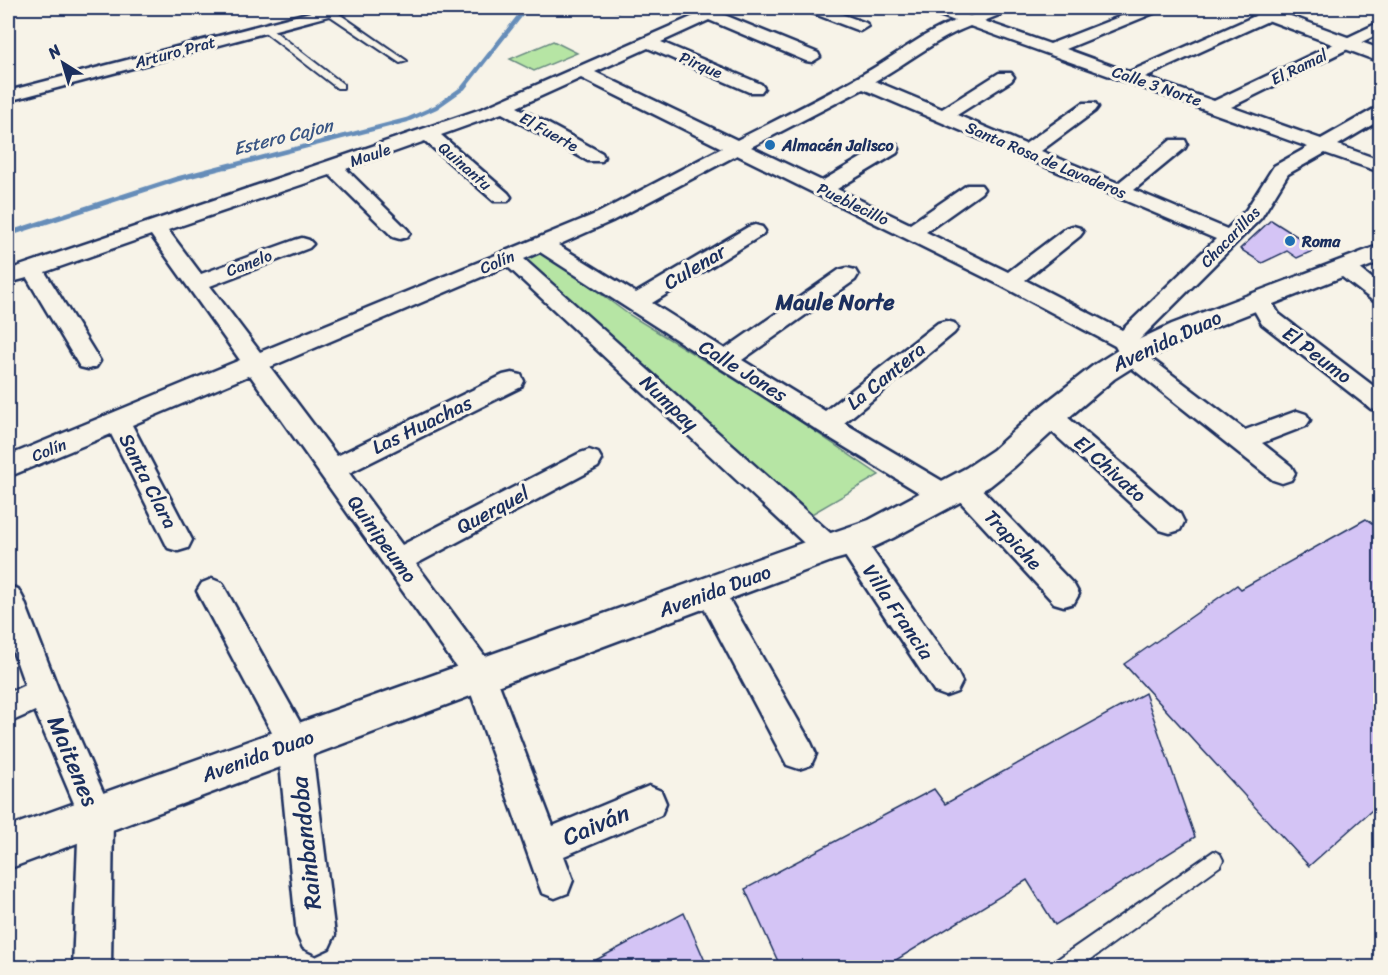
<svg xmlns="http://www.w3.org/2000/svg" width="1388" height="975" viewBox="0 0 1388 975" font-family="Sriracha,sans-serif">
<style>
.green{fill:#b6e5a4;stroke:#688a81;stroke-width:1.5}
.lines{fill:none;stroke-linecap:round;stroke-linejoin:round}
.stream-far1{stroke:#668db9;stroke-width:4.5}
.stream{stroke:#668db9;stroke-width:5}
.building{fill:#d4c4f5;stroke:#1b2f5e;stroke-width:1.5}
.lane-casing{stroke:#1b2f5e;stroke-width:4}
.street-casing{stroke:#1b2f5e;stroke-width:5}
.secondary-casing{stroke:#1b2f5e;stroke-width:5}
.lane{fill:#f7f3e8;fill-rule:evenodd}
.street{fill:#f7f3e8;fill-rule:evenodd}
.secondary{fill:#f7f3e8;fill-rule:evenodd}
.poi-dot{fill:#1f6fb2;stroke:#f7f3e8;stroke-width:2}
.labels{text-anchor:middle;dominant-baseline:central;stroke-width:6;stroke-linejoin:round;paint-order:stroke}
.far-street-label{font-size:16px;fill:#1b2f5e;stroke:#f7f3e8}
.far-poi-label{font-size:16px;font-weight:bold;fill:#1b2f5e;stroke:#f7f3e8;text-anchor:start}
.far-water-label{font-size:18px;font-style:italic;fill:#3a5684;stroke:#f7f3e8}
.street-label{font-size:20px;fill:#1b2f5e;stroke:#f7f3e8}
.quarter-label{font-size:22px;font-weight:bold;fill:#1b2f5e;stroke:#f7f3e8}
.near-street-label{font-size:24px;fill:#1b2f5e;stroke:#f7f3e8}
</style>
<rect width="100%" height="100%" fill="#f7f3e8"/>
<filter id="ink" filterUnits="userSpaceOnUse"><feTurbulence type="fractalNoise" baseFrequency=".0167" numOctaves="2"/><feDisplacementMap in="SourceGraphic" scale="12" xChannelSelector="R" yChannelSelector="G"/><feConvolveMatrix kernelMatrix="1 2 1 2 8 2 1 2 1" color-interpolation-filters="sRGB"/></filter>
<g filter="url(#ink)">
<g class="green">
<polygon points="553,41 577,53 534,71 510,59"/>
<polygon points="542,251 628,314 767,399 879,475 803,519 521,259"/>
</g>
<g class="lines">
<g class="stream-far1">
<polyline points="609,8 619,10 649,8"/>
<polyline points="226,167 407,120 436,107 463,88 526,8"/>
</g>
<polyline class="stream" points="8,234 177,179 231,165"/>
</g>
<g class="building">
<polygon points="1271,220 1317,249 1297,258 1287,251 1262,263 1240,249"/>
<polygon points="1366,519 1380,529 1380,803 1309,866 1124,664 1237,585 1241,589"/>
<polygon points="1145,693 1195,837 1055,925 1027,880 883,968 781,968 745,889 934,789 945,804"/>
<polygon points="684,913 708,968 581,968"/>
</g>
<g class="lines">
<defs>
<g id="lane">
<polygon points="329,9 332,9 407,61 400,63 326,13 325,11"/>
<polygon points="262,26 268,26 343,84 343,88 337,88 262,30"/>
<polygon points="1214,851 1220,854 1223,860 1220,866 1079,968 1053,968 1055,961"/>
</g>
<g id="street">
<polygon points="326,8 350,8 347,11 8,101 8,91"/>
<path d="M 712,8 L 731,8 L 729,11 L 722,14 L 818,53 L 820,57 L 812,62 L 806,61 L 709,20 L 661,42 L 761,84 L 764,88 L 761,92 L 749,92 L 648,48 L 595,72 L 737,140 C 782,117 828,95 872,69 C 899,53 925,32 955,21 L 928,11 L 926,8 L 946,8 L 970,16 L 991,8 L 1011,8 L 1009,11 L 984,21 L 1050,44 L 1142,8 L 1161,8 L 1159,11 L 1066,49 L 1129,72 L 1273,8 L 1292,8 L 1290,11 L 1145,77 L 1214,101 L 1380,22 L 1380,33 L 1231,107 L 1321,139 L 1374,109 L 1380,108 L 1380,120 L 1338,145 L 1380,160 L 1380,172 L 1325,153 L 1288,174 L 1261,218 L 1137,342 L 1141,351 L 1245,430 L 1297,411 L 1306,414 L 1310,420 L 1306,426 L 1262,443 L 1291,466 L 1295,473 L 1291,480 L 1282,483 L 1273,480 L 1123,361 L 1115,346 L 1002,286 L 737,155 L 612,221 L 558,245 L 636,293 L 748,227 L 755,225 L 762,227 L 765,231 L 762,235 L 652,303 L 725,349 L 839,270 L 847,268 L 855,270 L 858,275 L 855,280 L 742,360 L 825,411 L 938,323 L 946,321 L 954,323 L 958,328 L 954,333 L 844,423 L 949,485 L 952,479 L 962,476 L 972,479 L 1074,585 L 1079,594 L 1074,603 L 1064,606 L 1054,603 L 958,499 L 956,503 L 946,506 L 936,503 L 817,430 L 540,252 L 524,259 L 838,540 L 841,534 L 851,531 L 861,534 L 957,672 L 962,682 L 957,692 L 946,696 L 935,692 L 841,550 L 838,556 L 828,559 L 818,556 L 507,266 L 270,367 L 337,456 L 503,375 L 512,373 L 521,375 L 524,381 L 521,387 L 349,473 L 402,545 L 580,453 L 589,450 L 598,453 L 602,460 L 598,467 L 416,564 L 492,666 L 553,826 L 649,786 L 661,791 L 666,803 L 661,815 L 564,856 L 573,880 L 568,893 L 555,898 L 542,893 L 537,880 L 467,682 L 250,375 L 132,425 L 192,540 L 188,548 L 178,551 L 168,548 L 111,434 L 8,477 L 8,456 L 240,360 L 151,235 L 45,272 L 100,361 L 96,367 L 88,369 L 80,367 L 27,278 L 8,283 L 8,270 L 484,108 ZM 970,26 L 1308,147 L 1274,166 L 1246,210 L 1227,229 L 1134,190 L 1185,148 L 1187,144 L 1185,140 L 1171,140 L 1118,183 L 1041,151 L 1095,111 L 1098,107 L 1095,103 L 1083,103 L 1025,144 L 957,115 L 1011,81 L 1014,77 L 1011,73 L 999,73 L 942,109 L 875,81 C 907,63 936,39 970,26 ZM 581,78 L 722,148 L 598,213 L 260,352 L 210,286 L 309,248 L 313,244 L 309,240 L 302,238 L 295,240 L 201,274 L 168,230 L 330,175 L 393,237 L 400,239 L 407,237 L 410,233 L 407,229 L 346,169 L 425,141 L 494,201 L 508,201 L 511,197 L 508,193 L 441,135 L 502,113 L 588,161 L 602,161 L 604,157 L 602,153 L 517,107 ZM 863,89 L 1216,239 L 1122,330 L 1025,280 L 1080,236 L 1083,232 L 1080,228 L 1073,226 L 1066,228 L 1008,272 L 926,232 L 981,193 L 984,189 L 981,185 L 967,185 L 910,224 L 837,189 L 897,153 L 899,149 L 897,145 L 883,145 L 822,181 L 751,147 Z"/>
<polygon points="804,8 825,8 866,23 868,26 860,31 854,29 807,11"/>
<polygon points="1345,261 1353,263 1380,285 1380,302 1372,300 1337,273 1334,268 1337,263"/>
<polygon points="1260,294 1268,296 1279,314 1380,391 1380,411 1371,409 1262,324 1249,301 1252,296"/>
<polygon points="1050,407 1059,410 1180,514 1184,522 1180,530 1170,533 1160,530 1041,422 1037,416 1041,410"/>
<polygon points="212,579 222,583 311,742 335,935 329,948 316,954 303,948 297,935 278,744 197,591 202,583"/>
<polygon points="711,581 721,585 811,743 816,754 811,765 799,769 787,765 696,593 701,585"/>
<polygon points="8,586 18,589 23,598 59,691 113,815 111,968 73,968 79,815 35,711 8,723 8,693 25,685 8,637"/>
</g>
<g id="secondary">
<polygon points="1244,8 1269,8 1380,49 1380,62 1246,12"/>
<polygon points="1380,245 1380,262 1192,336 1141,362 1114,379 1061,424 1015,466 990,486 893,538 863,552 834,560 8,869 8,827 816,538 869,520 966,468 993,450 1039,408 1094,365 1121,348 1172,324"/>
</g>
</defs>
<use href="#lane" class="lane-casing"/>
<use href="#street" class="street-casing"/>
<use href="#secondary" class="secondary-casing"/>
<use href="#lane" class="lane"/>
<use href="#street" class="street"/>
<use href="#secondary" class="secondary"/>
</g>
</g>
<g class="poi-dot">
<circle cx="770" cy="145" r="6"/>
<circle cx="1290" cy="241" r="6"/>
</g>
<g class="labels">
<g class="far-street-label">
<text transform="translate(175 52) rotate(-15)">Arturo Prat</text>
<text transform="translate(701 65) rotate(23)">Pirque</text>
<text transform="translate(1299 67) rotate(-26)">El Ramal</text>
<text transform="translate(1157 86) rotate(19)">Calle 3 Norte</text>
<text transform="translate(549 132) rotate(29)">El Fuerte</text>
<text transform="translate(370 155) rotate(-19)">Maule</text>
<text transform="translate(1046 160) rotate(23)">Santa Rosa de Lavaderos</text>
<text transform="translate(465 166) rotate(41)">Quinantu</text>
<text transform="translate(853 204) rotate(26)">Pueblecillo</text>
<text transform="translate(1230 237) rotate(-46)">Chacarillas</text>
<text transform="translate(497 262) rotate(-23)">Colín</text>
<text transform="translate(249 263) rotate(-21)">Canelo</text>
<text transform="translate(49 450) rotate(-22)">Colín</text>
</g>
<g class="far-poi-label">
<text x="782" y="145">Almacén Jalisco</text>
<text x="1302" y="241">Roma</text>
</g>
<g class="far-water-label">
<text transform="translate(283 137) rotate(-14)">Estero Cajon</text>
</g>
<g class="street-label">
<text transform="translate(695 267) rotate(-31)">Culenar</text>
<text transform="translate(1167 341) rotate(-25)">Avenida Duao</text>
<text transform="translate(1317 355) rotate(37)">El Peumo</text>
<text transform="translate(743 371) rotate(32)">Calle Jones</text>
<text transform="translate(886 376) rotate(-39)">La Cantera</text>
<text transform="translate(669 403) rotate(43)">Numpay</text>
<text transform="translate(422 425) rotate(-26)">Las Huachas</text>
<text transform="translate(1110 469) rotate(42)">El Chivato</text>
<text transform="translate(148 481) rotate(63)">Santa Clara</text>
<text transform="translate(493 510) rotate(-28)">Querquel</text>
<text transform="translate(382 539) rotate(54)">Quinipeumo</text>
<text transform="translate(1013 540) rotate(47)">Trapiche</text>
<text transform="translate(715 591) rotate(-20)">Avenida Duao</text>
<text transform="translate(898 612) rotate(56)">Villa Francia</text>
<text transform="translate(258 756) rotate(-20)">Avenida Duao</text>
</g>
<g class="quarter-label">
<text x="835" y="302">Maule Norte</text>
</g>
<g class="near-street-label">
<text transform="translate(73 761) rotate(67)">Maitenes</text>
<text transform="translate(596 825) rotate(-23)">Caiván</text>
<text transform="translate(306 843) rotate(-96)">Rainbandoba</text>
</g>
</g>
<rect width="1388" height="975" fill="none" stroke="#f7f3e8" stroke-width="30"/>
<rect x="15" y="15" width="1358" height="945" fill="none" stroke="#1b2f5e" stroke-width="2" filter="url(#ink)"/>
<g transform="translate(63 63) rotate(323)" stroke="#f7f3e8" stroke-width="4.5" paint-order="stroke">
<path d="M0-4.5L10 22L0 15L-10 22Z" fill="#1b2f5e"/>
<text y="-9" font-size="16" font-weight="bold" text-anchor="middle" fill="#1b2f5e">N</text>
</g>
</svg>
